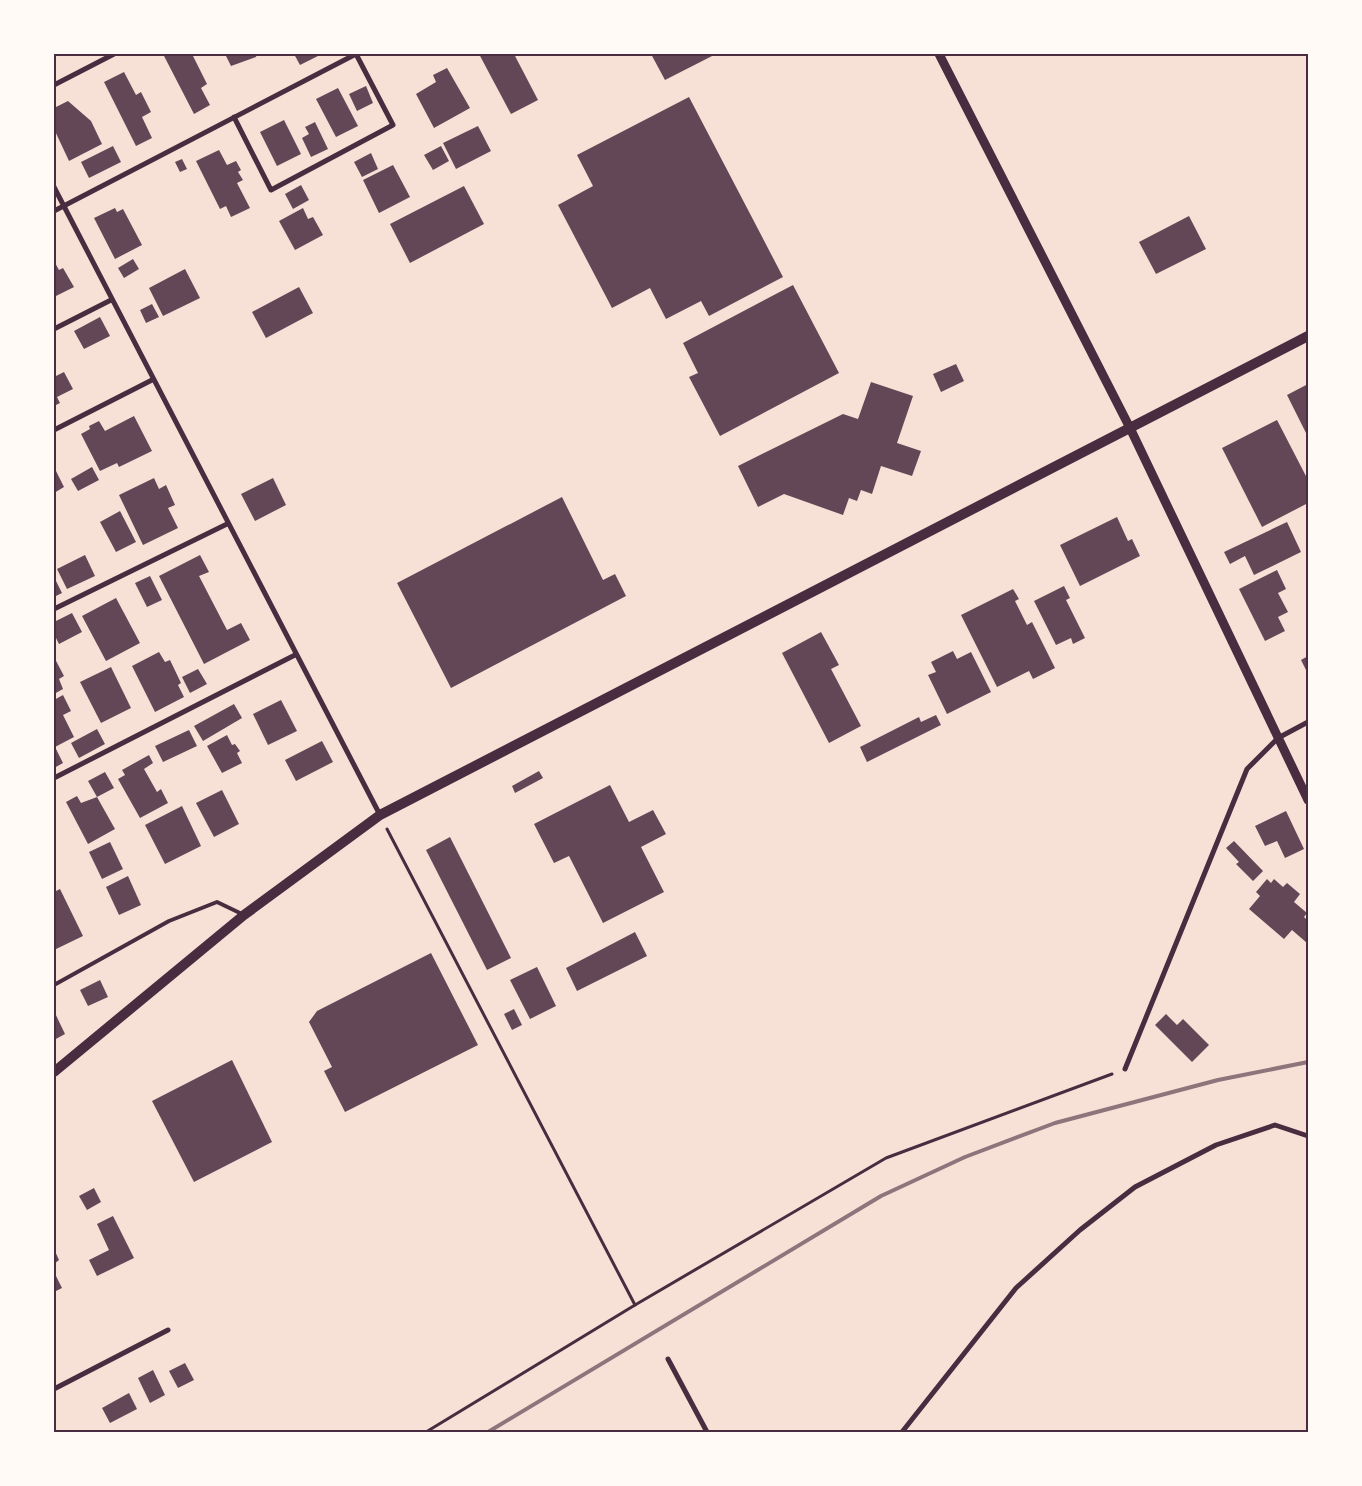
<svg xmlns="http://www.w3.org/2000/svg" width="1362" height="1486" viewBox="0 0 1362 1486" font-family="Helvetica,sans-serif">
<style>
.building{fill:#644757}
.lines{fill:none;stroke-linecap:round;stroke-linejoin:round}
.path{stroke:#4a2c40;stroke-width:3}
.service{stroke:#4a2c40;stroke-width:4}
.minor{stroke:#4a2c40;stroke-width:5}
.tertiary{stroke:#4a2c40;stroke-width:9}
.secondary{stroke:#4a2c40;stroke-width:10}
.rail{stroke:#8f747c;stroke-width:4}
.neatline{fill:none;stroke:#4a2c40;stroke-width:2}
</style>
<rect width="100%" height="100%" fill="#f7e1d7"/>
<g class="building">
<polygon points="163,54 192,54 207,84 201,88 210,105 194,114"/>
<polygon points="225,54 257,54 256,57 231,66"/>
<polygon points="294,54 322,54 300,65"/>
<polygon points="479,54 514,54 538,100 511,114"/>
<polygon points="651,54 716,54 665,80"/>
<polygon points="447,68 470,108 434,128 416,94 436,82 433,75"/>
<polygon points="124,72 136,95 141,92 151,112 142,117 152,138 136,146 104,82"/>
<polygon points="366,86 373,103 357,111 349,94"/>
<polygon points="338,88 358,126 336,137 316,99"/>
<polygon points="689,97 783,277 709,316 701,301 666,319 650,288 612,308 558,205 593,186 577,155"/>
<polygon points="68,101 91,121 102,144 69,161 54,129 54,108"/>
<polygon points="284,120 301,154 277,166 260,132"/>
<polygon points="315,122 328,149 311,157 302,138 309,134 305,127"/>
<polygon points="478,126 491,151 456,169 443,143"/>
<polygon points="113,146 121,162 89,178 81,162"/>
<polygon points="441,146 449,161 433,170 424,155"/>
<polygon points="219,150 227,165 236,161 241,170 238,172 243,180 237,183 250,208 231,217 226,206 220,209 196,161"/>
<polygon points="371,153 378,169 362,177 354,162"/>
<polygon points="182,159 187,169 180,172 175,162"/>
<polygon points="393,165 410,197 379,213 363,180"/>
<polygon points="301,185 309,200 293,209 285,194"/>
<polygon points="464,186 484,224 410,263 390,224"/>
<polygon points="115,208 117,212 123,209 142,245 115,259 94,218"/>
<polygon points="303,208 308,219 313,217 323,235 295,250 279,221"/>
<polygon points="1189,216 1206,249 1156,274 1139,242"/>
<polygon points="133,259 139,269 124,278 118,268"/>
<polygon points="54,261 59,270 63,268 74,287 54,297"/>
<polygon points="185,269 200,298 163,316 149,288"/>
<polygon points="793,285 839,373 720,436 689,377 698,373 683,343"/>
<polygon points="299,287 313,313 266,338 252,312"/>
<polygon points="152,304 159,317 146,323 140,310"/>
<polygon points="100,317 110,336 84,349 74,331"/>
<polygon points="956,364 964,381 941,392 933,374"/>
<polygon points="64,372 73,389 57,397 60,403 54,406 54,377"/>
<polygon points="871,382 913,396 897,443 921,451 912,476 881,466 872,494 861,490 857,501 849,498 843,515 784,494 758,507 738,466 843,414 858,419"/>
<polygon points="1308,384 1308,437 1287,395"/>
<polygon points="134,416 152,451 119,467 117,463 100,471 81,434 90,429 89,426 99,421 105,431"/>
<polygon points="1277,420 1308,480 1308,503 1262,527 1222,448"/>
<polygon points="54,467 64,487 54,493"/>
<polygon points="92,467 99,480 78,491 71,479"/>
<polygon points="154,478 159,489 166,485 175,505 168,508 178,528 143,545 119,495"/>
<polygon points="273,478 286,505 255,521 241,494"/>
<polygon points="562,497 603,580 615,574 626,596 451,688 397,583"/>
<polygon points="120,511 136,542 116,552 100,522"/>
<polygon points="1117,517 1128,541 1132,539 1140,556 1080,586 1060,545"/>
<polygon points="1287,522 1301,552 1254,575 1245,556 1230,564 1224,552"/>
<polygon points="85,555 95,576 67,589 57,569"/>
<polygon points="200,555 209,572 199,576 227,630 241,623 250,640 204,664 159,576"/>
<polygon points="1277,570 1286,589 1278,593 1288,612 1278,617 1285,631 1265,641 1239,589"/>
<polygon points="150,576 162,600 147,607 135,583"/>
<polygon points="54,577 62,593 54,597"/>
<polygon points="1064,586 1070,598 1066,600 1085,638 1073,644 1071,638 1056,645 1034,601"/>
<polygon points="1013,589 1019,599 1015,601 1027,625 1032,622 1055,668 1033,679 1029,671 997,687 961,615"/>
<polygon points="116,598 140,643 106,661 82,616"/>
<polygon points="72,613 82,632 59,644 54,634 54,622"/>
<polygon points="821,632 839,665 831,669 861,726 829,743 782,653"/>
<polygon points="953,651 957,659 971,652 991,692 947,714 928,675 936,672 931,662"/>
<polygon points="159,652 165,662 170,660 181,683 178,685 184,697 155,712 132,666"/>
<polygon points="1308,656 1308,674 1301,660"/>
<polygon points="54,657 64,676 59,679 63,689 54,694"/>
<polygon points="111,667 131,708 101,723 80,682"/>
<polygon points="198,669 207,684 190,693 182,677"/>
<polygon points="63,695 71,711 63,715 74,737 55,747 63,763 54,768 54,700"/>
<polygon points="281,700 297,731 268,745 253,714"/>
<polygon points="234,704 242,718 203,741 194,726"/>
<polygon points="936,715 941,725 867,762 860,747 919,717 921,722"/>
<polygon points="97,729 105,744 79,758 71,743"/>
<polygon points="189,730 197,746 163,762 155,746"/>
<polygon points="227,735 232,745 235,744 240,751 237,753 242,763 222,773 207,746"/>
<polygon points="322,741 333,762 296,781 285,760"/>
<polygon points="149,755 153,763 144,769 157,792 161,789 168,803 140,818 118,779 125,775 122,770"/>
<polygon points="539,771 543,778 515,793 512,786"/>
<polygon points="105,772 114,788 97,797 88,781"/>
<polygon points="610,785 629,822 653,810 666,834 641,847 664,892 603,923 569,856 554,863 534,824"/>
<polygon points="222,790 239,824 214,837 196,803"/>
<polygon points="77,796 81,803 97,797 115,829 88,844 66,802"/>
<polygon points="182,806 201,846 165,864 145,825"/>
<polygon points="1286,811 1304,849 1285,858 1277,841 1265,846 1255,826"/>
<polygon points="450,837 511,958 487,970 426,850"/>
<polygon points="1234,841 1263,871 1253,881 1236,864 1239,862 1226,848"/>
<polygon points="110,842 123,869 102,879 89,852"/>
<polygon points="128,876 141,905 119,915 106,887"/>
<polygon points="1267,879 1271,883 1274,879 1283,887 1287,883 1300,894 1294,902 1307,913 1304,917 1308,921 1307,943 1292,930 1284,939 1249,909 1260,896 1256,892"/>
<polygon points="60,889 83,936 54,950 54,892"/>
<polygon points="635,932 647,956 577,991 566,968"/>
<polygon points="431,953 478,1045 345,1112 324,1071 332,1067 309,1022 317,1011"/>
<polygon points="537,967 556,1006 530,1019 510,980"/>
<polygon points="100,980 108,997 88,1006 80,990"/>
<polygon points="514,1009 522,1025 512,1030 504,1014"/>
<polygon points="54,1011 65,1034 54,1040"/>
<polygon points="1166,1014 1177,1025 1183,1019 1209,1045 1192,1062 1155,1025"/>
<polygon points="232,1060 272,1142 194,1182 152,1101"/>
<polygon points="94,1188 101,1202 87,1210 79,1196"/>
<polygon points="113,1216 134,1258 97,1276 89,1260 109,1250 97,1224"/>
<polygon points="54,1249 59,1260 54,1264"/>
<polygon points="54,1272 62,1288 54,1292"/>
<polygon points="185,1363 194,1380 178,1388 169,1371"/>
<polygon points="153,1370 165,1395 150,1403 138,1378"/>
<polygon points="129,1393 137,1409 110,1423 102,1408"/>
</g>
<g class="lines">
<g class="path">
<polyline points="387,829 635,1305"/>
<polyline points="426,1432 635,1305 886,1158 1112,1074"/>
</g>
<polyline class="service" points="54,985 169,921 217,902 242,914"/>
<g class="minor">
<polyline points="54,85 114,54"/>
<polyline points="54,187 380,815"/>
<polyline points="54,211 356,54 393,125 271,190 234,117"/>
<polyline points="54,329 111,300"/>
<polyline points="54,430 152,380"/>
<polyline points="54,609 227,524"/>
<polyline points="54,778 295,655"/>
<polyline points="1125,1069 1247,769 1278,738 1308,722"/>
<polyline points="668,1359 707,1432"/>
<polyline points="54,1389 168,1330"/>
<polyline points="902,1432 1016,1288 1080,1230 1135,1187 1216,1145 1275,1125 1308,1136"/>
</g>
<polyline class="tertiary" points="939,54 1130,428 1308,800"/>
<polyline class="secondary" points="54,1072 244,915 380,815 1308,336"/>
<polyline class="rail" points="488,1432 881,1196 965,1157 1055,1123 1218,1080 1308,1062"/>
</g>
<rect width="1362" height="1486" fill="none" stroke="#fffaf5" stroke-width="110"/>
<rect x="55" y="55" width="1252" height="1376" class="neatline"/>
</svg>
